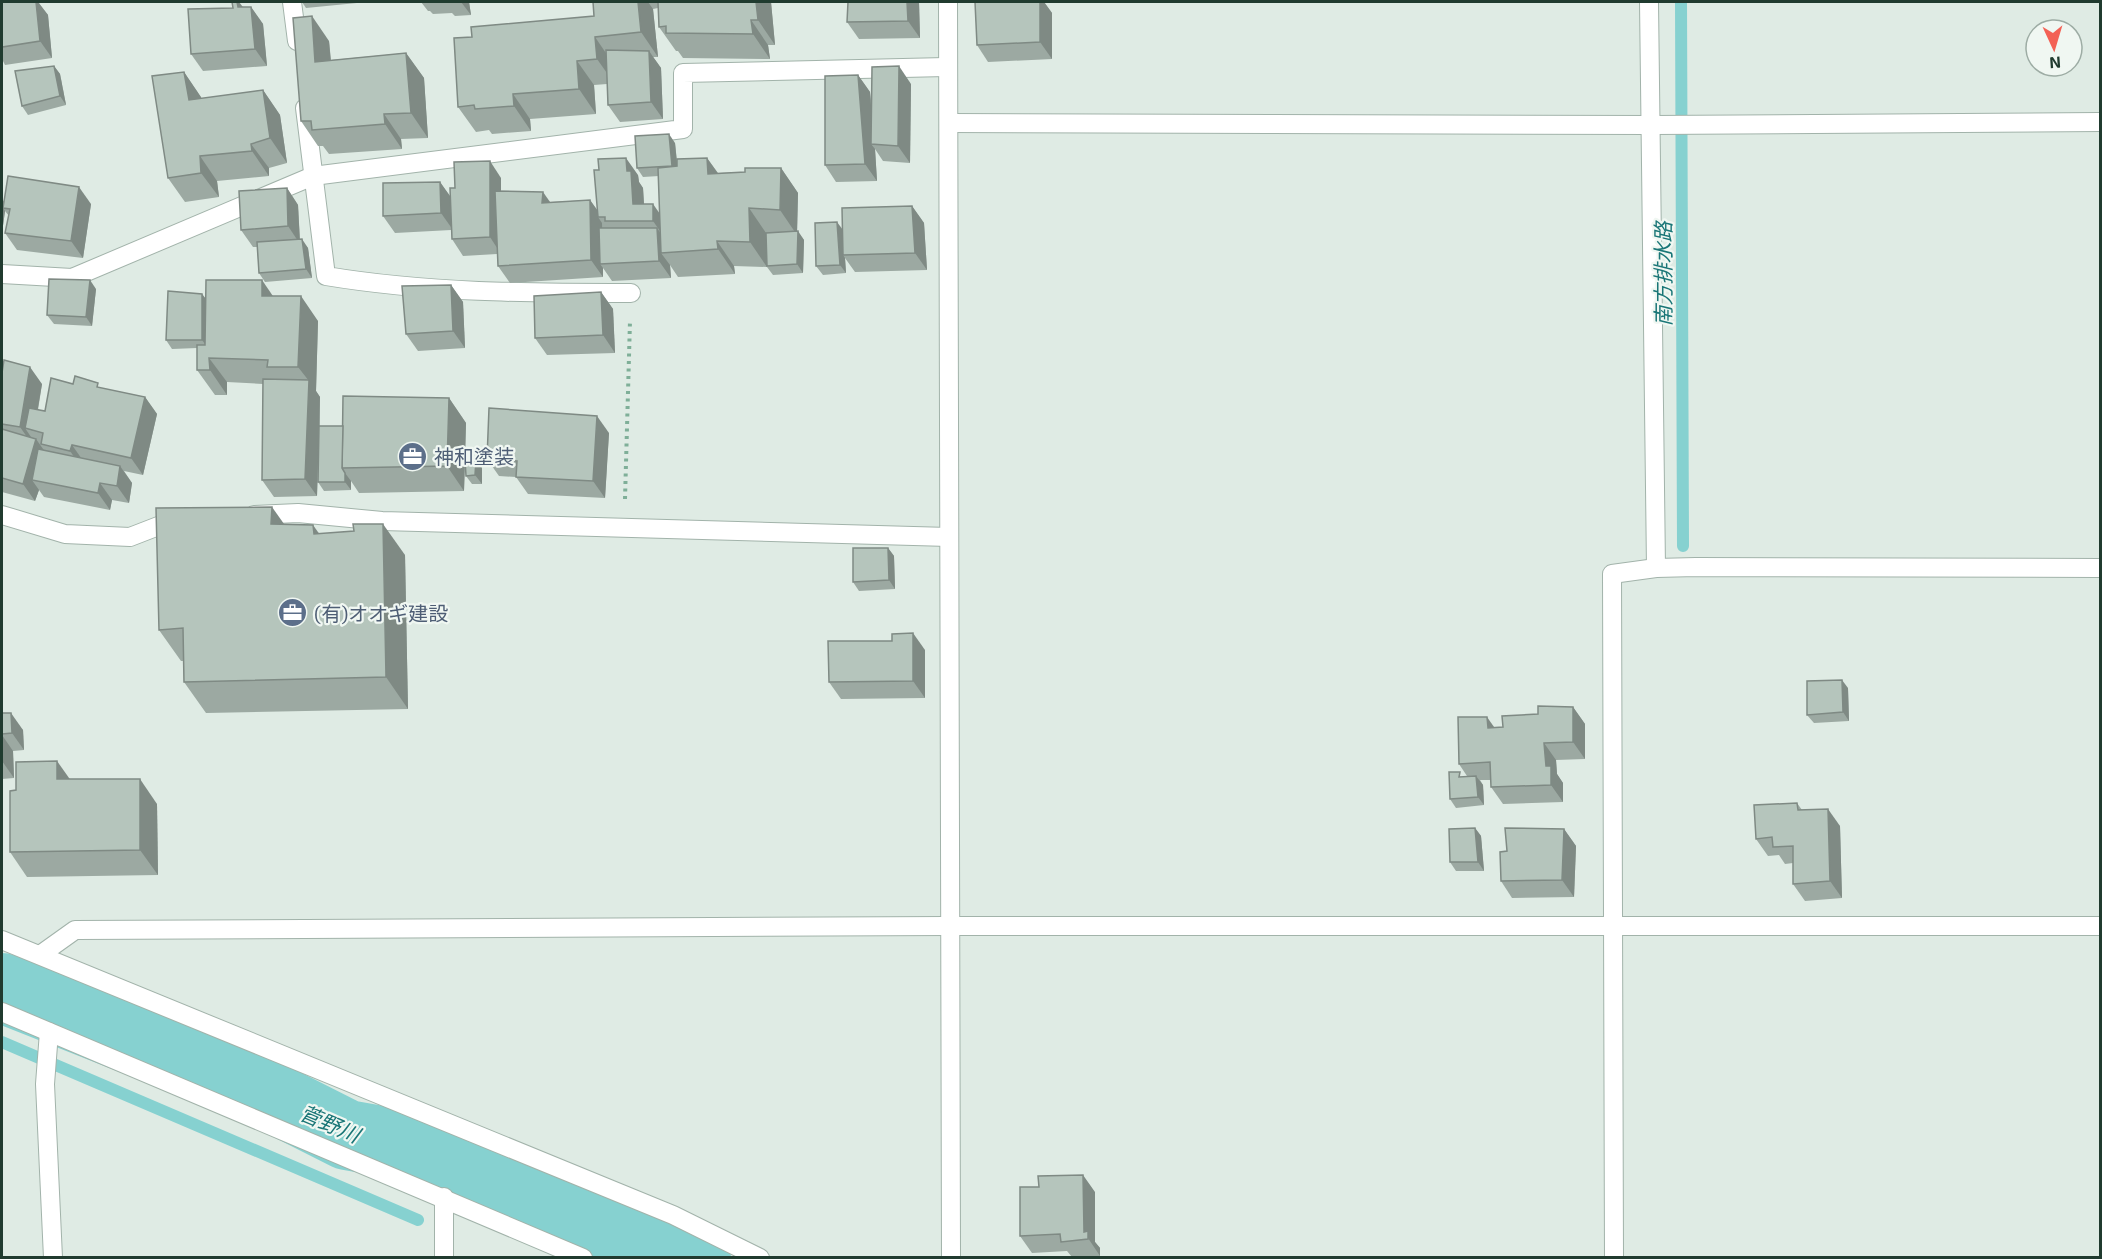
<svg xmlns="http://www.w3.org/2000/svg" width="2102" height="1259" viewBox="0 0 2102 1259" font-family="'Exo 2','Noto Sans JP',sans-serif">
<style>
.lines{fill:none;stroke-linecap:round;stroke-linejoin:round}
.stream{stroke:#86d1d0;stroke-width:12}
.river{stroke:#86d1d0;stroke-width:70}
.street-casing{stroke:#a2b3aa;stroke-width:20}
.path{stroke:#7faf98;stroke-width:4;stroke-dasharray:3 4.5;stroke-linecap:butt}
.street{stroke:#fff;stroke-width:18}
.wall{fill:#9ca9a2}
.shaded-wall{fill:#7f8a84}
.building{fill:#b5c5bc;stroke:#7f8a84;stroke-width:1.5}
.labels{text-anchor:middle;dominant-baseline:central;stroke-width:4.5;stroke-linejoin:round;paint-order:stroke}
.service-label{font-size:20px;fill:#4e5e75;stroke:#f0f7f2;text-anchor:start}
.water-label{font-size:21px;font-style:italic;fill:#1a7677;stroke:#f0f7f2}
</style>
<rect width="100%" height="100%" fill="#dfebe4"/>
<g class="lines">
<g class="stream">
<polyline points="1681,2 1683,546"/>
<polyline points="2,1042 418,1220"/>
</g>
<polyline class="river" points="2,988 252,1087 347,1135 392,1143 696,1258"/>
<defs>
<g id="street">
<polyline points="292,2 297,41"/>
<polyline points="948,2 951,1258"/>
<polyline points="1649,2 1656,568"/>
<path d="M 305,108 L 326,276 C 428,293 529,293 631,293"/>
<polyline points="949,123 1654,125 2100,122"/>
<polyline points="2,274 72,278 313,176 683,129 683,73 946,67"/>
<polyline points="2,515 65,534 130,537 179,518"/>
<polyline points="254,515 298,513 382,521 949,537"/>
<polyline points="2,940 673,1215 760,1258"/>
<polyline points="40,955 75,930 948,926 2100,926"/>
<polyline points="2,1012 583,1258"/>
<polyline points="49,1032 45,1084 53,1258"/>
<polyline points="444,1197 444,1258"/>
<polyline points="1614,1258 1612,574 1656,568 1696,567 2100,568"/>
</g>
</defs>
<use href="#street" class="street-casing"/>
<polyline class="path" points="625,499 630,321"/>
<use href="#street" class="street"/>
</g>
<g class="wall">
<polygon points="2,2 38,2 48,15 52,58 5,65 2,59"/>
<polygon points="302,2 367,2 306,8"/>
<polygon points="421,2 469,2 471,15 455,16 452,13 433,14 430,11 428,11"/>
<polygon points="593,2 771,2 775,45 768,45 770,59 683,58 678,51 676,51 659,27 658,8 653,9 658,57 653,57 661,68 663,119 620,122 608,105 607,84 594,85 596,114 530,119 531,131 492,134 489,130 476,132 458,107 594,16"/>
<polygon points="919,2 920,38 859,39 847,22"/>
<polygon points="975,2 1044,2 1052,13 1052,59 988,62 977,45"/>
<polygon points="243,7 251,7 263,24 267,66 203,71 191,54"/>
<polygon points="329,41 331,60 406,53 424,78 428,138 401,139 402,149 329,154 323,146 318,146 301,121"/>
<polygon points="54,66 60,74 66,105 28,115 22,106"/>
<polygon points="184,72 202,99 263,90 280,115 287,163 269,168 269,176 217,181 219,197 185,202 168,178"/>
<polygon points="858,75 870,92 872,108 911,84 910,163 883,161 875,149 877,181 836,182 825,165"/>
<polygon points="675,143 677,161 707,158 718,173 745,172 781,168 798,193 797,231 804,240 803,273 773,275 767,267 734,266 735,274 678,277 670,265 671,278 612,281 603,268 603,277 510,283 498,266 497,254 463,256 452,239 451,230 395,233 383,216 440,182 450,196 455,188 501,178 501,191 550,202 590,200 598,211 638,175 639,182 643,188 644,204 660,214 659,176 643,177 637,168"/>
<polygon points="287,188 298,205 300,240 308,248 312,278 265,282 259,273 257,247 253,247 241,230"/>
<polygon points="2,199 4,202 91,204 83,258 17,250 5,233 9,216 5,211 2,233"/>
<polygon points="912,206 924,223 927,270 855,272 845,258 846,273 823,275 816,266"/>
<polygon points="451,285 463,302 465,348 418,351 406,334"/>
<polygon points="96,289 92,326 54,324 47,315"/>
<polygon points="601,292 613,309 615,353 547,355 535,338"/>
<polygon points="202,294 206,299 273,296 318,321 316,391 320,397 320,426 343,426 449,398 466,423 465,459 482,468 482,484 472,484 466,476 465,464 464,491 359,493 351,481 351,490 324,491 318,482 318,461 317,496 274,497 262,480 263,384 227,382 227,395 215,395 197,370 197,348 172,349 166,340"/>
<polygon points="2,373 42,384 38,410 45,411 73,384 145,397 157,414 143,475 124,471 132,483 129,503 112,500 110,510 44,497 39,490 35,501 2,492"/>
<polygon points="609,433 605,498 528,494 516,477 499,476 487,459"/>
<polygon points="284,524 405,555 408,709 206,713 184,682 183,661 181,661 159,630"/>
<polygon points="888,548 894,556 895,589 859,591 853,582"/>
<polygon points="925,650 925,698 841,699 829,682"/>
<polygon points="1848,688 1849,721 1814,723 1807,715"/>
<polygon points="1573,707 1585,724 1585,759 1556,760 1557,774 1563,783 1563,802 1503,804 1491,787 1491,780 1480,780 1483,785 1484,805 1456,808 1450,799 1463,777 1467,776 1459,764 1494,727 1503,727 1538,714"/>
<polygon points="2,713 23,730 24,750 13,751 14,778 2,779"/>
<polygon points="70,779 157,804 158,875 27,877 10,852 16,790"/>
<polygon points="1797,803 1802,810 1840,826 1842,898 1805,901 1793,884 1793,863 1785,864 1779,855 1768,856 1756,839"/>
<polygon points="1475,828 1481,836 1484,871 1456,871 1450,862"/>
<polygon points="1564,829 1576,846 1574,897 1512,898 1501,881 1507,851"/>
<polygon points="1095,1192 1095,1242 1100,1248 1100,1256 1072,1257 1067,1251 1032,1253 1020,1236"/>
</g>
<g class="shaded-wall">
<polygon points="36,2 38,2 48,15 52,58 40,41"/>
<polygon points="237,2 239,2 249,15 238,7"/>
<polygon points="461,2 469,2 471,15"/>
<polygon points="638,2 648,2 653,9 658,57 641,32"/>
<polygon points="756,2 771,2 775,45 758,20"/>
<polygon points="907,2 919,2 920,38 908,21"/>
<polygon points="1040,2 1044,2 1052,13 1052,59 1040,42"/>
<polygon points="251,7 263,24 267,66 255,49"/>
<polygon points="312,16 329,41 333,87 315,62"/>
<polygon points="751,20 768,45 770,59 753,34"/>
<polygon points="595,37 612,62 614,83 597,59"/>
<polygon points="649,51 661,68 663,119 651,102"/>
<polygon points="406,53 424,78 428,138 411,113"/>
<polygon points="577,61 594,85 596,114 579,89"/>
<polygon points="54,66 60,74 66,105 60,96"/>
<polygon points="899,66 911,84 910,163 898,146"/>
<polygon points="184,72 201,97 206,125 189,100"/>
<polygon points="858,75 870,92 874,145 871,144 875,149 877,181 865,164"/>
<polygon points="263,90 280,115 287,163 270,138"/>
<polygon points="513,94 530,119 531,131 514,106"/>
<polygon points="384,114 401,139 402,149 385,124"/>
<polygon points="669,134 675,143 678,175 672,166"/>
<polygon points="251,144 269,168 269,176 252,151"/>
<polygon points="200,156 217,181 219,197 201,173"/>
<polygon points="626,158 638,175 639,182 643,188 645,221 633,204 627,171"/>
<polygon points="707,158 724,182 708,174"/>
<polygon points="490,161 501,178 501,254 490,237"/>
<polygon points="781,168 798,193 797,235 780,210"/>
<polygon points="440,182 452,199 453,230 441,213"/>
<polygon points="79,187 91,204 83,258 71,241"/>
<polygon points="287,188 298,205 300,244 288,226"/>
<polygon points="543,192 555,209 542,203"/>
<polygon points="2,199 6,205 3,208 5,211 2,233"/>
<polygon points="590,200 602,217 598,217 602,223 603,264 600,264 603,268 603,277 591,260"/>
<polygon points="653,204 665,221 665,238 653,221"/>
<polygon points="912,206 924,223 927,270 915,253"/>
<polygon points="749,208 766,233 767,267 750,242"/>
<polygon points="837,222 843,230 843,255 845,258 846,273 840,265"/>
<polygon points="657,228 669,245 661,253 670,265 671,278 659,261"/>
<polygon points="798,231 804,240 803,273 797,264"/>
<polygon points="302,239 308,248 312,278 306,269"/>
<polygon points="717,241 734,266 735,274 718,249"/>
<polygon points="90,280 96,289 92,326 86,317"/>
<polygon points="262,280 279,305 262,296"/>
<polygon points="451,285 463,302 465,348 453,331"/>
<polygon points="601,292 613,309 615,353 603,335"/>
<polygon points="202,294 208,302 208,348 202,340"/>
<polygon points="301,296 318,321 316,391 320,397 317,496 305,479 309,381 298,367"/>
<polygon points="209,358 227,382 227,395 210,370"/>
<polygon points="30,367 42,384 34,431 25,428 33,440 32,444 20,427"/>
<polygon points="145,397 157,414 143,475 131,458"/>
<polygon points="449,398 466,423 464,491 447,466"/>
<polygon points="597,416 609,433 605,498 593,481"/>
<polygon points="36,439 48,456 32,480 39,490 35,501 23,484"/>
<polygon points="72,445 84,462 82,468 70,451"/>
<polygon points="476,459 482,468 482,484 475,475"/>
<polygon points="120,466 132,483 129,503 117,486"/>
<polygon points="345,473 351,481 351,490 345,482"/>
<polygon points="100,483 112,500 110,510 98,493"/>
<polygon points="272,507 294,538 271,524"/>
<polygon points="383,524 405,555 408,709 386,677"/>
<polygon points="313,525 335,556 314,534"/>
<polygon points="888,548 894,556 895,589 889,580"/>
<polygon points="913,633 925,650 925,698 913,681"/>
<polygon points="1842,680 1848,688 1849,721 1843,712"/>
<polygon points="1573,707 1585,724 1585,759 1573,742"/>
<polygon points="11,713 23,730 24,750 12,733"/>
<polygon points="1487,717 1499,734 1488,728"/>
<polygon points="2,735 13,751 14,778 2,761"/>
<polygon points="1544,743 1556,760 1557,774 1563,783 1563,802 1551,785 1546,766"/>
<polygon points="57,761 74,785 57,779"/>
<polygon points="1476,776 1483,785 1484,805 1478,797"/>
<polygon points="140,779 157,804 158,875 140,850"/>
<polygon points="1828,809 1840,826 1842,898 1830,881"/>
<polygon points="1475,828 1481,836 1484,871 1478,862"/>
<polygon points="1564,829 1576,846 1574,897 1562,880"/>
<polygon points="1083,1175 1095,1192 1095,1242 1100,1248 1100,1256 1084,1232"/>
</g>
<g class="building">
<polygon points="2,2 36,2 40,41 2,47"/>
<polygon points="232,2 237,2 238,7 251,7 255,49 191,54 188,9 233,8"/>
<polygon points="593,2 638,2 641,32 595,37 597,59 577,61 579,89 513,94 514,106 475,109 474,105 458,107 454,38 472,37 471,27 594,16"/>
<polygon points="658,2 756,2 758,20 751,20 753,34 666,33 666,26 659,27"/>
<polygon points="848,2 907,2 908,21 847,22"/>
<polygon points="975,2 1040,2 1040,42 977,45"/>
<polygon points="312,16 315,62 406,53 411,113 384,114 385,124 312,130 311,121 301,121 293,18"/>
<polygon points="606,50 649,51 651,102 608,105"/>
<polygon points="54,66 60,96 22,106 15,71"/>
<polygon points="899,66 898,146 871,144 872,67"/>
<polygon points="184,72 189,100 263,90 270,138 251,144 252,151 200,156 201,173 168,178 152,76"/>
<polygon points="858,75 865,164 825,165 825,76"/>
<polygon points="669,134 672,166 637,168 635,136"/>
<polygon points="626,158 627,171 631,171 633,204 653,204 653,221 605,221 605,217 598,217 594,170 599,170 598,159"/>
<polygon points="707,158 708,174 745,172 745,168 781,168 780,210 749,208 750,242 717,241 718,249 661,253 658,168 677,166 677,159"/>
<polygon points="490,161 490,237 452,239 450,188 455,188 454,162"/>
<polygon points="8,176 79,187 71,241 5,233 10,209 3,208"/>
<polygon points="440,182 441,213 383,216 383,183"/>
<polygon points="287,188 288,226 241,230 239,191"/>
<polygon points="495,191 543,192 542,203 590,200 591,260 498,266"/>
<polygon points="912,206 915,253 843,255 842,208"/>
<polygon points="837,222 840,265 816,266 815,223"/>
<polygon points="599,228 657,228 659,261 600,264"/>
<polygon points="798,231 797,264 767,266 766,233"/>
<polygon points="302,239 306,269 259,273 257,242"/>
<polygon points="49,279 90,280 86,317 47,315"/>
<polygon points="206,280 262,280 262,296 301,296 298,367 267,367 268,360 209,358 210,370 197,370 197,345 205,345"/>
<polygon points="451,285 453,331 406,334 402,286"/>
<polygon points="168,291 202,294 202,340 166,340"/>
<polygon points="601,292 603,335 535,338 534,296"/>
<polygon points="4,360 30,367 20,427 2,424 2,373"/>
<polygon points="75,376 98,383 97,387 145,397 131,458 72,445 70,451 41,444 43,433 25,428 29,408 45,411 51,378 73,384"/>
<polygon points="263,379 309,380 305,479 262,480"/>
<polygon points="343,396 449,398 447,466 342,468"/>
<polygon points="489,408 597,416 593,481 516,477 517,461 487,459"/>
<polygon points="319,426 343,426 342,468 345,473 345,482 318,482"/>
<polygon points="2,429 36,439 23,484 2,478"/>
<polygon points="38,449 120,466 117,486 100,483 98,493 32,480"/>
<polygon points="465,459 476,459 475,475 466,476"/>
<polygon points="272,507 271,524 313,525 314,534 354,531 353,524 383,524 386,677 184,682 183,628 159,630 156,508"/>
<polygon points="853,548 888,548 889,580 853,582"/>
<polygon points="913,633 913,681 829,682 828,641 892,641 892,634"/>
<polygon points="1842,680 1843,712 1807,715 1807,681"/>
<polygon points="1538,706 1573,707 1573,742 1544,743 1546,766 1551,766 1551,785 1491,787 1490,762 1459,764 1458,717 1487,717 1488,728 1503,727 1502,716 1538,714"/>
<polygon points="2,713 11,713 12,733 2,734"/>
<polygon points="57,761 57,779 140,779 140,850 10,852 10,791 16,790 16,762"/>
<polygon points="1449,772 1460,772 1459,777 1476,776 1478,797 1450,799"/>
<polygon points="1797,803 1798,810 1828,809 1830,881 1793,884 1793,846 1773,847 1772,837 1756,839 1754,805"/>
<polygon points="1475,828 1478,862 1450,862 1449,829"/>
<polygon points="1505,828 1564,829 1562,880 1501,881 1500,852 1507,851"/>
<polygon points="1083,1175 1084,1232 1088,1231 1088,1239 1061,1242 1060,1234 1020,1236 1020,1187 1039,1187 1038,1176"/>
</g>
<defs>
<symbol id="office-disc" viewBox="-11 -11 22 22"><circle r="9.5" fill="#5c6f8a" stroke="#f0f7f2"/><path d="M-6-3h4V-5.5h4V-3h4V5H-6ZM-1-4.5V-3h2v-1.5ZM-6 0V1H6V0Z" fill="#fff"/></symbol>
</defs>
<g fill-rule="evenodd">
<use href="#office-disc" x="396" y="440" width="33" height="33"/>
<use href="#office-disc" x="276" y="596" width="33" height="33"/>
</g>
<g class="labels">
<g class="service-label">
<text x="434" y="456">神和塗装</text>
<text x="314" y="613">(有)オオギ建設</text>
</g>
<g class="water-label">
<text transform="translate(1662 274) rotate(-90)">南方排水路</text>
<text transform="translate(330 1123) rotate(23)">菅野川</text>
</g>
</g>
<rect width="2102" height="1259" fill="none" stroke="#203b2f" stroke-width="6"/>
<g transform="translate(2054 48) rotate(176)"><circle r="28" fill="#f0f7f2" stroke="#9daca4" stroke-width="1.5"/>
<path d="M0-4.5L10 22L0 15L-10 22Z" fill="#f36155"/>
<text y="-9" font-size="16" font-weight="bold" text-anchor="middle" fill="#203b2f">N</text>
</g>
</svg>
